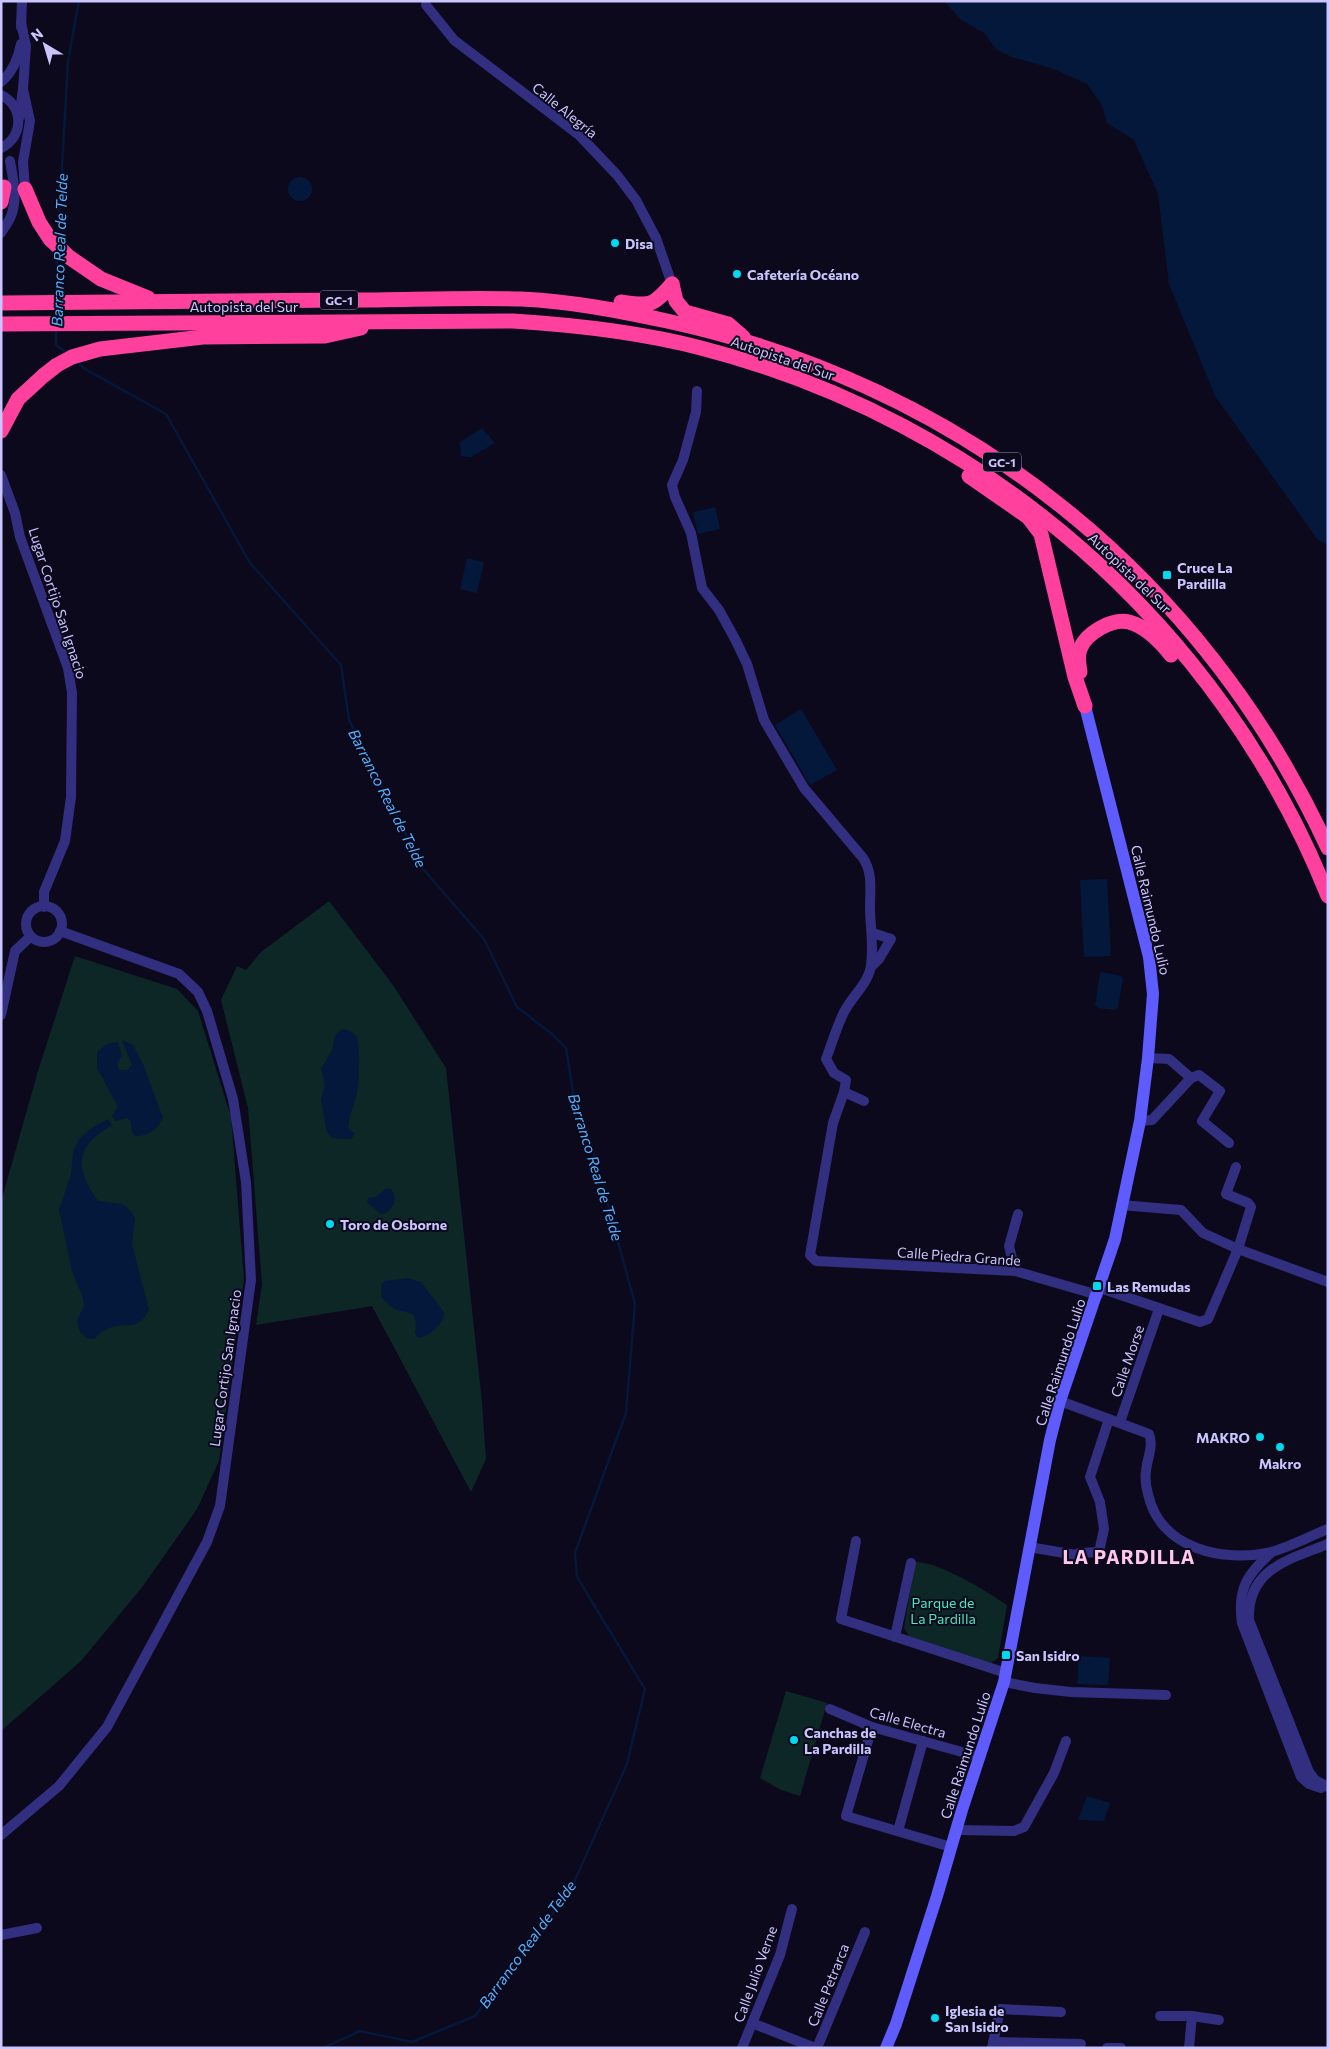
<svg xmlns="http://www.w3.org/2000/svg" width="1329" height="2049" viewBox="0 0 1329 2049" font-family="Commissioner,sans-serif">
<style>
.green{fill:#0c2726}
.water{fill:#04183b}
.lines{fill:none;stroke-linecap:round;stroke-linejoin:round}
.stream{stroke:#04183b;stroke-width:2.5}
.street{stroke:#322f80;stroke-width:10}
.secondary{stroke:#5f5cff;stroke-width:12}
.highway{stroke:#ff409c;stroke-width:15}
.poi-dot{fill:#00d9f0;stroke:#0c091c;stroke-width:2}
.labels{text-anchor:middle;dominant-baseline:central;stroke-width:4;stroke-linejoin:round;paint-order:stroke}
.shield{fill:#0c091c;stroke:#928dbb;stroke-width:1}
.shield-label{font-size:12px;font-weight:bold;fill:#cbc5ff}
.street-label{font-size:14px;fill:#cbc5ff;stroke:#0c091c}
.poi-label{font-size:14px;font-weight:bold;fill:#cbc5ff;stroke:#0c091c;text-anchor:start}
.park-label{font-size:14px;fill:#46eac0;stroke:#0c091c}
.water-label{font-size:15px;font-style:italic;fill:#53b0ff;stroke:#0c091c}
.district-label{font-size:19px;font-weight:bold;letter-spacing:1px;fill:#ffc7eb;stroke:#0c091c}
</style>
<rect width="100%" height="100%" fill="#0c091c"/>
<g class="green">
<polygon points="329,901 393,985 446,1068 482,1402 486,1459 471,1492 372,1306 256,1325 262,1284 248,1108 221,1000 237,966 246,970 261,952"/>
<polygon points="75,956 177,989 198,1011 231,1117 244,1279 219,1461 197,1509 143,1586 81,1661 1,1731 1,1202 38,1071"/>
<path d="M 915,1562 C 940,1562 986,1591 1007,1605 L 998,1658 L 991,1663 L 909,1636 L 904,1628 Z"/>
<polygon points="786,1691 827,1703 800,1796 781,1790 760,1778"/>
</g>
<g class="water">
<polygon points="944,1 1328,1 1328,545 1318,540 1215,396 1169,284 1158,194 1134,140 1107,123 1102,105 1087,84 1054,69 1012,57 997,50 984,33 960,19"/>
<circle cx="300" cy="189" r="12"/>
<polygon points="482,428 495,443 471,457 461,456 460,442"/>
<polygon points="715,507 720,529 698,534 693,512"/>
<polygon points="467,558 484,562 477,593 460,589"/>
<polygon points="801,709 837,770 810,785 775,725"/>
<polygon points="1107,879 1111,956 1084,957 1080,880"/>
<polygon points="1103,972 1121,976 1123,979 1118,1007 1115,1010 1098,1008 1095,1005 1100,973"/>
<path d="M 342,1029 C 348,1030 352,1031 356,1036 C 361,1044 359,1084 357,1094 C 354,1106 349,1115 348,1127 L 355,1134 L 351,1139 L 332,1138 L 327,1132 L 321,1100 L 325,1085 L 321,1069 L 332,1050 L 335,1035 Z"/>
<path d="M 122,1040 L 133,1045 L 143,1064 L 163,1118 C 156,1130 150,1136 135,1136 L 132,1132 L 131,1122 L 127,1118 L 116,1121 L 112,1116 L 118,1107 L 97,1068 L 97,1052 L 107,1044 L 118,1042 L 122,1056 L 117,1063 L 119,1070 L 127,1070 L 132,1065 Z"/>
<path d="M 108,1119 L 112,1125 C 75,1147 74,1167 98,1201 L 122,1204 L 131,1211 L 135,1219 L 132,1244 L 149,1310 C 137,1334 125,1320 107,1329 C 102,1331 98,1336 94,1339 L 86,1338 L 79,1330 L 77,1320 L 84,1306 L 83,1298 L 72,1271 L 59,1210 L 71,1174 L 73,1152 L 78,1140 L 90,1129 Z"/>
<path d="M 386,1188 L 391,1189 C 399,1200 393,1210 382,1215 L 367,1202 L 368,1198 L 376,1197 Z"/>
<path d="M 408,1278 L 421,1282 L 444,1312 C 445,1323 429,1337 418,1338 L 415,1333 L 416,1321 L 413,1314 L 394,1309 L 382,1298 L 381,1284 L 384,1281 Z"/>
<polygon points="1079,1656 1110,1658 1108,1685 1077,1684"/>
<polygon points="1087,1796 1110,1803 1104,1821 1078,1820"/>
</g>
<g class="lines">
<g class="stream">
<polyline points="58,239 68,61 79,1"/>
<polyline points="56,297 57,252"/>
<polyline points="56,307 56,319"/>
<polyline points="56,330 56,345 68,354"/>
<polyline points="78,362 85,369 166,414 250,563 341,665 349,720 423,869 484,939 517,1007 552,1034 566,1048 575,1105 591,1143 635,1304 626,1413 575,1553 577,1577 645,1689 627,1764 571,1889 475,2016 412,2042 360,2031 323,2048"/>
</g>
<g class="street">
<polyline points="426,5 454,40 579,135 617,175 636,200 656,238 672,284"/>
<polyline points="21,27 22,1"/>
<path d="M 1,82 C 13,72 18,59 21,44"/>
<polyline points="23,89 30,121 23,162 25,189"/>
<path d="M 1,95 C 24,106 24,137 1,148"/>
<polyline points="19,118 23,89 26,46 21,22"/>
<path d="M 1,233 C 4,227 9,222 11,216 C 18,198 13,179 10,161"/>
<path d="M 697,391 L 696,412 L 683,460 L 672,485 L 675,497 L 691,533 L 702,588 L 719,610 L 735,639 L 747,664 L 764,720 L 804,788 L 863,858 C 873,873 870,890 870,907 C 870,926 874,945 871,965 C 869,983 852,996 844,1012 C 837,1026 832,1043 826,1059 L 834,1073 L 846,1080 L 844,1092 L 833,1123 L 810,1255 L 816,1261 L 1015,1271 L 1098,1295"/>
<polyline points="1,475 15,513 20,537 68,668 72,693 71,797 65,841 44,892 44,907"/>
<circle cx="44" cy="924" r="18"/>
<polyline points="871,967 879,959 891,939 873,933"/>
<polyline points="1,1015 15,951 30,937"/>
<polyline points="1148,1058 1169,1059 1191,1078"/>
<polyline points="844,1092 864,1101"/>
<polyline points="1140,1121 1152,1120 1191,1078 1199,1075 1220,1091 1202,1121 1229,1143"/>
<polyline points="1121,1205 1181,1210 1203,1233 1238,1249 1328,1282"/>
<polyline points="1015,1271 1009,1246 1018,1214"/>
<polyline points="1100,1288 1200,1322 1208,1319 1238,1249 1251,1207 1248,1203 1226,1194 1236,1167"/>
<path d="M 1060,1401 L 1149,1434 C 1154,1445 1147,1459 1146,1471 C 1145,1478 1146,1487 1148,1494 C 1160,1549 1223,1563 1271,1552 C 1290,1547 1310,1536 1328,1529"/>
<polyline points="1120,1422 1159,1309"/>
<polyline points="856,1541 841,1619 1006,1673"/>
<path d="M 1328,1544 C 1288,1560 1247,1569 1249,1620 L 1309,1772 L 1315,1780 L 1328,1787"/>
<polyline points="1029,1547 1076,1555 1079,1553 1099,1552 1104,1529 1100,1502 1090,1477 1109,1419"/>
<path d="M 1272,1552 C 1247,1574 1237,1589 1242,1623 L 1301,1777 L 1309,1784 L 1321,1788"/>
<polyline points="895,1637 911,1563"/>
<polyline points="1004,1682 1035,1688 1071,1692 1166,1695"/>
<polyline points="830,1709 872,1727 980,1757"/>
<polyline points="872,1727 846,1816 951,1847"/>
<polyline points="957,1830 1014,1831 1024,1827 1054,1773 1066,1741"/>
<polyline points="898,1831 923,1741"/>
<polyline points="1,1835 59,1786 107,1727 207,1542 220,1506 251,1280 246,1182 233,1099 207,1011 198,992 179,974 60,931"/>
<polyline points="1,1935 37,1928"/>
<polyline points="1160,2016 1192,2016 1219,2020"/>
<polyline points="752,2023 815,2048"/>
<polyline points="993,2042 1081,2044"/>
<polyline points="742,2048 780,1955 792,1909"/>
<polyline points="817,2048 865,1932"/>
<polyline points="992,2048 1000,2009 1061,2012"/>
<polyline points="1107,2048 1121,2048"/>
<polyline points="1189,2048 1192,2016"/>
</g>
<polyline class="secondary" points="886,2048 896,2024 937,1896 962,1810 1004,1682 1050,1440 1060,1401 1115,1239 1140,1121 1148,1058 1153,994 1149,957 1085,706"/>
<g class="highway">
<polyline points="25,189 39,222 50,239 69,257 101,279 148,298"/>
<polyline points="1,202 4,187"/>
<polyline points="672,284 676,301 685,312 728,324 743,337"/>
<path d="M 621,302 C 651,306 652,307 672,284"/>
<path d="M 1,303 C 118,301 234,300 350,300 C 407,300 465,297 521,299 C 570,301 620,311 667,321 C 962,385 1201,574 1328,848"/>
<path d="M 1,324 L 513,321 C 576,325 640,332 701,348 C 984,421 1219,624 1328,896"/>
<polyline points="1,431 18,399 43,376 57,365 72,357 100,349 203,337 325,336 361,328"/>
<polyline points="969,476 1028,517 1041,534 1075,677 1085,706"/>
<path d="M 1080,672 C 1079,665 1077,656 1080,649 C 1086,633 1112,618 1129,622 C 1147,627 1160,641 1171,655"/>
</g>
</g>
<g class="poi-dot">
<circle cx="615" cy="243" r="5"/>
<circle cx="737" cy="274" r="5"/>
<rect x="1162" y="570" width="10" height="10" rx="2.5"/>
<circle cx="330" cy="1224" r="5"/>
<rect x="1092" y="1281" width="10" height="10" rx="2.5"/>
<circle cx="1260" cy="1437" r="5"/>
<circle cx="1280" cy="1447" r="5"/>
<rect x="1001" y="1650" width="10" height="10" rx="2.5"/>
<circle cx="794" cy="1740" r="5"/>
<circle cx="935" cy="2018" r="5"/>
</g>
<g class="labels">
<g class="shield">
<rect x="320" y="290.5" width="38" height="19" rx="4"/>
<rect x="983" y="452.5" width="38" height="19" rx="4"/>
</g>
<g class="shield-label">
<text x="339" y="300">GC-1</text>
<text x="1002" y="462">GC-1</text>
</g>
<g class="street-label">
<text transform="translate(565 110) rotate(39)">Calle Alegría</text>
<text x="244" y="306">Autopista del Sur</text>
<text transform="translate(783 358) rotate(19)">Autopista del Sur</text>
<text transform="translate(1130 573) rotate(44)">Autopista del Sur</text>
<text transform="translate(58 603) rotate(72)">Lugar Cortijo San Ignacio</text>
<text transform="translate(1151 910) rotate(77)">Calle Raimundo Lulio</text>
<text transform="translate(959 1256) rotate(4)">Calle Piedra Grande</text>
<text transform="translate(1127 1361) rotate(-71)">Calle Morse</text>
<text transform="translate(1060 1362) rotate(-72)">Calle Raimundo Lulio</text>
<text transform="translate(225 1368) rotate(-82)">Lugar Cortijo San Ignacio</text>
<text transform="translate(908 1722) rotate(16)">Calle Electra</text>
<text transform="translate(965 1755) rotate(-72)">Calle Raimundo Lulio</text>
<text transform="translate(755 1974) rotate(-70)">Calle Julio Verne</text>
<text transform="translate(828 1985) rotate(-68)">Calle Petrarca</text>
</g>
<g class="poi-label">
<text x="625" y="243">Disa</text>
<text x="747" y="274">Cafetería Océano</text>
<text x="1177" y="567">Cruce La<tspan x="1177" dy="16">Pardilla</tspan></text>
<text x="340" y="1224">Toro de Osborne</text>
<text x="1107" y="1286">Las Remudas</text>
<text x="1250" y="1437" text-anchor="end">MAKRO</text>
<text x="1280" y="1463" text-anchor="middle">Makro</text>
<text x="1016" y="1655">San Isidro</text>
<text x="804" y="1732">Canchas de<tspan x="804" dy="16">La Pardilla</tspan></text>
<text x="945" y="2010">Iglesia de<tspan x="945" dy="16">San Isidro</tspan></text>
</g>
<g class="park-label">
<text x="943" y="1602">Parque de<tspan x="943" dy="16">La Pardilla</tspan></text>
</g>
<g class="water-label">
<text transform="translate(59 250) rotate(-88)">Barranco Real de Telde</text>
<text transform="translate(388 798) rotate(63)">Barranco Real de Telde</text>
<text transform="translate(596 1167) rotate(73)">Barranco Real de Telde</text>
<text transform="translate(527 1944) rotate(-54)">Barranco Real de Telde</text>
</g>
<g class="district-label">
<text x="1129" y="1556">LA PARDILLA</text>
</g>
</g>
<rect width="1329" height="2049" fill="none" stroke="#cbc5ff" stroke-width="5"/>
<g transform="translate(45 45) rotate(322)" stroke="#0c091c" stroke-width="4" paint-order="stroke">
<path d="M0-4L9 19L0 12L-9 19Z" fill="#cbc5ff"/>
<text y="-8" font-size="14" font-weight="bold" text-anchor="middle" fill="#cbc5ff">N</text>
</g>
</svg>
